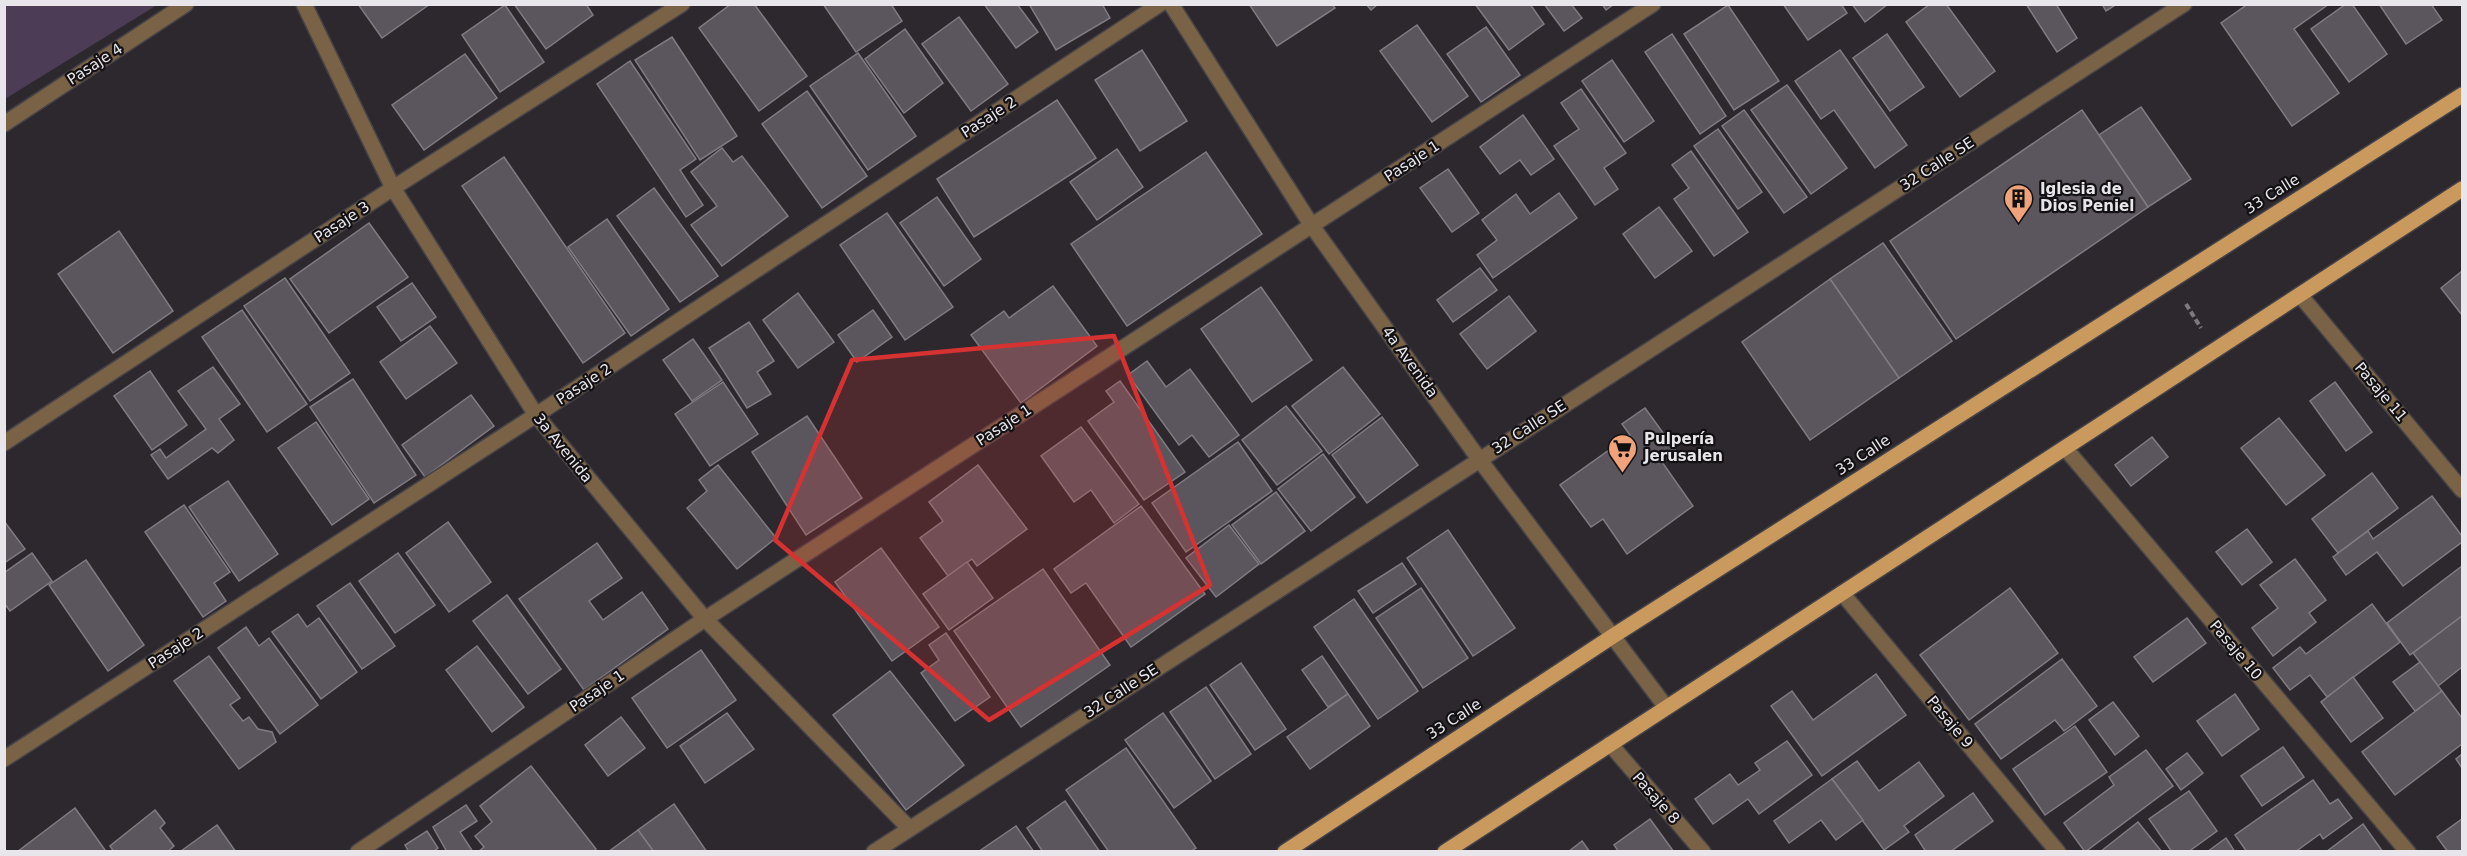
<svg xmlns="http://www.w3.org/2000/svg" width="2467" height="856" viewBox="0 0 2467 856" font-family="'DejaVu Sans',sans-serif">
<style>
.green{fill:#4d3c55}
.building{fill:#5b565d;stroke:#807b82;stroke-width:1.5}
.lines{fill:none;stroke-linecap:round;stroke-linejoin:round}
.service-casing{stroke:#464348;stroke-width:18}
.minor-casing{stroke:#464348;stroke-width:18}
.tertiary-casing{stroke:#464348;stroke-width:18}
.primary-casing{stroke:#464348;stroke-width:18}
.path{stroke:#7d7a7f;stroke-width:4;stroke-dasharray:6 3;stroke-linecap:butt}
.service{stroke:#796246;stroke-width:15}
.minor{stroke:#796246;stroke-width:15}
.tertiary{stroke:#796246;stroke-width:15}
.primary{stroke:#c9995d;stroke-width:15}
.marked{fill:#d73232;fill-opacity:0.2;stroke:#d73232;stroke-width:4.5;stroke-linejoin:round}
.labels{text-anchor:middle;dominant-baseline:central;stroke-width:4.5;stroke-linejoin:round;paint-order:stroke}
.street-label{font-size:15px;fill:#e8e6ea;stroke:#131114}
.poi-label{font-size:15px;font-weight:bold;fill:#e8e6ea;stroke:#131114;text-anchor:start}
</style>
<rect width="100%" height="100%" fill="#2c282e"/>
<polygon class="green" points="5,4 157,4 157,5 5,99"/>
<g class="building">
<polygon points="358,4 430,4 382,38"/>
<polygon points="514,4 586,4 593,15 546,49"/>
<polygon points="731,4 754,4 807,76 759,111 699,28"/>
<polygon points="823,4 891,4 902,21 856,52"/>
<polygon points="984,4 1017,4 1038,32 1016,48"/>
<polygon points="1029,4 1102,4 1110,18 1056,50"/>
<polygon points="1249,4 1332,4 1335,8 1277,46"/>
<polygon points="1366,4 1378,4 1371,10"/>
<polygon points="1475,4 1530,4 1544,24 1509,50"/>
<polygon points="1544,4 1571,4 1582,18 1564,31"/>
<polygon points="1602,4 1614,4 1606,10"/>
<polygon points="1783,4 1841,4 1847,13 1808,40"/>
<polygon points="1852,4 1888,4 1865,22"/>
<polygon points="1930,4 1946,4 1995,71 1960,97 1906,22"/>
<polygon points="2026,4 2056,4 2077,38 2057,52"/>
<polygon points="2102,4 2117,4 2106,11"/>
<polygon points="2248,4 2329,4 2294,29 2339,93 2292,126 2221,23"/>
<polygon points="2346,4 2352,4 2387,54 2349,82 2311,29"/>
<polygon points="2379,4 2431,4 2442,20 2406,44"/>
<polygon points="505,5 544,62 500,92 462,35"/>
<polygon points="1728,5 1779,81 1734,110 1684,34"/>
<polygon points="959,17 1008,84 971,111 922,44"/>
<polygon points="1417,25 1468,96 1432,122 1380,51"/>
<polygon points="1486,27 1520,75 1481,102 1447,54"/>
<polygon points="905,29 943,83 904,113 865,59"/>
<polygon points="1672,34 1726,116 1700,134 1645,52"/>
<polygon points="1887,34 1924,87 1890,111 1853,58"/>
<polygon points="672,37 737,136 700,160 635,60"/>
<polygon points="1142,50 1187,121 1140,151 1095,80"/>
<polygon points="1840,50 1907,145 1875,168 1834,110 1821,119 1795,81"/>
<polygon points="858,53 916,136 868,170 810,86"/>
<polygon points="465,54 497,98 424,150 392,105"/>
<polygon points="1612,60 1654,121 1624,142 1582,81"/>
<polygon points="630,61 696,159 680,170 703,205 686,217 597,84"/>
<polygon points="1787,85 1847,168 1811,194 1751,110"/>
<polygon points="1581,89 1626,153 1604,168 1618,189 1595,205 1554,146 1579,129 1561,103"/>
<polygon points="807,91 867,176 822,208 762,124"/>
<polygon points="1057,100 1096,158 974,237 937,179"/>
<polygon points="2141,107 2191,179 2148,207 2099,135"/>
<polygon points="1744,110 1807,197 1784,213 1722,126"/>
<polygon points="2082,110 2148,207 1956,339 1890,241"/>
<polygon points="1523,115 1554,159 1531,175 1520,160 1500,174 1480,147"/>
<polygon points="1718,129 1762,192 1738,209 1694,146"/>
<polygon points="722,148 733,162 742,156 788,216 722,266 691,225 717,206 691,172"/>
<polygon points="1117,149 1143,187 1097,220 1070,182"/>
<polygon points="1691,151 1748,232 1714,256 1674,199 1689,188 1672,165"/>
<polygon points="1206,152 1262,234 1127,326 1071,244"/>
<polygon points="504,157 625,333 583,363 462,186"/>
<polygon points="1448,169 1479,213 1452,232 1420,188"/>
<polygon points="654,188 718,276 680,302 617,216"/>
<polygon points="1559,193 1577,218 1493,278 1477,255 1497,240 1482,220 1516,194 1530,214"/>
<polygon points="937,197 981,259 944,286 900,223"/>
<polygon points="1659,207 1692,251 1655,278 1623,234"/>
<polygon points="887,213 953,307 905,340 840,245"/>
<polygon points="607,219 669,309 631,336 568,247"/>
<polygon points="369,223 408,277 329,333 290,279"/>
<polygon points="119,231 173,311 113,353 58,274"/>
<polygon points="1883,243 1952,341 1899,378 1830,279"/>
<polygon points="1480,268 1497,290 1453,322 1437,300"/>
<polygon points="2462,271 2462,315 2441,288"/>
<polygon points="285,278 350,373 310,401 244,306"/>
<polygon points="1830,279 1899,378 1810,440 1742,342"/>
<polygon points="412,283 436,317 401,341 377,307"/>
<polygon points="1053,286 1097,346 1021,403 971,335 1004,311 1009,318"/>
<polygon points="1261,287 1312,360 1252,402 1201,329"/>
<polygon points="798,293 834,342 798,368 763,320"/>
<polygon points="1509,296 1536,331 1487,369 1460,334"/>
<polygon points="242,310 307,404 267,432 202,337"/>
<polygon points="873,310 892,337 857,362 838,335"/>
<polygon points="749,322 774,361 757,372 771,394 747,408 709,348"/>
<polygon points="430,326 457,363 406,399 380,362"/>
<polygon points="693,339 722,380 692,401 663,360"/>
<polygon points="1147,361 1166,387 1190,369 1239,435 1209,457 1192,435 1179,445 1128,375"/>
<polygon points="213,367 240,404 219,419 234,440 218,453 212,448 168,479 151,455 160,449 166,458 206,429 178,391"/>
<polygon points="1343,367 1380,414 1329,454 1292,406"/>
<polygon points="150,371 187,425 152,450 114,396"/>
<polygon points="353,379 416,475 374,503 310,407"/>
<polygon points="1120,381 1185,472 1144,500 1088,421 1114,402 1106,391"/>
<polygon points="723,382 758,434 710,466 675,414"/>
<polygon points="2335,382 2372,432 2346,451 2310,401"/>
<polygon points="471,395 494,426 425,477 402,445"/>
<polygon points="1286,406 1322,451 1277,485 1242,440"/>
<polygon points="1645,408 1677,452 1662,462 1693,506 1627,554 1603,519 1591,527 1560,485 1630,435 1622,424"/>
<polygon points="807,416 862,498 806,535 752,452"/>
<polygon points="1382,417 1418,465 1367,503 1332,455"/>
<polygon points="2279,418 2325,475 2286,505 2241,448"/>
<polygon points="316,422 369,499 332,525 278,448"/>
<polygon points="1081,427 1139,504 1114,523 1091,490 1074,502 1041,456"/>
<polygon points="2152,437 2168,457 2131,486 2115,465"/>
<polygon points="1238,442 1272,491 1186,552 1152,503"/>
<polygon points="1323,454 1355,497 1311,531 1278,489"/>
<polygon points="718,465 776,538 737,569 687,508 707,491 699,480"/>
<polygon points="978,465 1027,529 977,566 972,559 948,576 920,538 943,521 929,502"/>
<polygon points="2372,473 2398,508 2338,553 2312,519"/>
<polygon points="228,481 278,554 239,581 189,507"/>
<polygon points="1276,492 1305,531 1261,564 1232,525"/>
<polygon points="2432,496 2462,536 2462,542 2403,586 2377,552 2346,575 2333,557 2368,531 2373,539"/>
<polygon points="184,505 230,572 214,583 226,601 203,617 145,532"/>
<polygon points="1141,506 1205,594 1131,647 1086,583 1071,593 1054,569"/>
<polygon points="4,521 25,549 4,563"/>
<polygon points="448,522 491,582 449,612 406,553"/>
<polygon points="1229,525 1259,564 1216,597 1186,558"/>
<polygon points="2247,529 2272,562 2242,585 2216,552"/>
<polygon points="1448,530 1515,628 1473,656 1407,558"/>
<polygon points="597,543 622,578 589,601 603,620 642,592 668,629 584,690 519,599"/>
<polygon points="881,548 939,627 892,661 835,582"/>
<polygon points="32,553 52,581 10,611 4,603 4,573"/>
<polygon points="398,553 435,605 395,633 359,581"/>
<polygon points="2295,559 2326,600 2309,613 2316,622 2273,656 2252,628 2278,608 2260,585"/>
<polygon points="86,560 144,645 108,671 49,585"/>
<polygon points="967,562 993,598 949,630 923,594"/>
<polygon points="1402,563 1416,584 1373,613 1358,591"/>
<polygon points="2462,566 2462,616 2410,655 2387,623"/>
<polygon points="1043,569 1110,665 1021,727 954,631"/>
<polygon points="350,583 395,646 362,669 317,606"/>
<polygon points="1421,588 1468,658 1423,688 1376,618"/>
<polygon points="2010,588 2058,653 1969,720 1920,655"/>
<polygon points="507,595 561,669 528,694 473,621"/>
<polygon points="1354,599 1418,691 1378,719 1314,627"/>
<polygon points="2372,604 2400,642 2327,697 2310,675 2290,690 2273,668 2300,647 2306,654"/>
<polygon points="298,614 307,627 319,618 357,672 321,699 272,632"/>
<polygon points="2462,616 2462,667 2438,686 2413,653"/>
<polygon points="2187,618 2206,643 2153,682 2134,657"/>
<polygon points="246,627 259,646 269,638 318,705 280,734 218,648"/>
<polygon points="946,633 990,697 955,721 921,673 939,660 929,645"/>
<polygon points="477,646 524,707 492,732 446,670"/>
<polygon points="701,650 736,700 667,748 632,698"/>
<polygon points="209,656 240,698 230,705 243,721 249,717 258,729 272,732 276,742 239,769 174,681"/>
<polygon points="1322,656 1348,694 1328,707 1302,670"/>
<polygon points="2062,659 2097,706 2064,731 2055,720 2001,759 1975,724"/>
<polygon points="2420,662 2442,691 2415,711 2393,682"/>
<polygon points="1241,663 1286,729 1255,750 1210,685"/>
<polygon points="890,671 964,765 906,810 833,715"/>
<polygon points="1876,674 1906,715 1822,776 1771,706 1792,691 1813,720"/>
<polygon points="2353,677 2383,718 2351,742 2321,702"/>
<polygon points="1206,687 1251,754 1215,779 1170,712"/>
<polygon points="2442,691 2462,718 2462,744 2395,795 2362,752"/>
<polygon points="1348,694 1370,726 1310,769 1287,737"/>
<polygon points="2235,694 2259,729 2222,756 2197,721"/>
<polygon points="2113,702 2139,736 2115,755 2089,720"/>
<polygon points="727,713 754,749 705,783 680,746"/>
<polygon points="1163,713 1211,781 1174,808 1125,740"/>
<polygon points="621,717 645,748 608,776 585,745"/>
<polygon points="2075,726 2107,772 2045,815 2013,769"/>
<polygon points="1787,741 1812,775 1759,814 1748,799 1713,824 1695,799 1730,774 1738,785 1760,770 1755,763"/>
<polygon points="2283,747 2304,777 2262,806 2241,776"/>
<polygon points="1126,748 1196,848 1190,852 1109,852 1066,790"/>
<polygon points="2146,750 2173,786 2085,852 2064,823 2114,785 2109,777"/>
<polygon points="2187,753 2203,773 2181,790 2166,769"/>
<polygon points="2462,754 2462,768 2456,759"/>
<polygon points="1857,761 1879,791 1919,762 1944,796 1904,826 1909,832 1884,850 1832,779"/>
<polygon points="531,766 596,849 593,852 478,852 484,847 475,836 492,822 480,806"/>
<polygon points="1832,779 1863,820 1836,840 1821,820 1789,843 1774,821"/>
<polygon points="2313,780 2330,804 2338,799 2352,818 2323,839 2320,834 2295,852 2247,852 2235,835"/>
<polygon points="2189,791 2217,831 2188,852 2172,852 2149,819"/>
<polygon points="1973,793 1993,821 1950,852 1926,852 1915,835"/>
<polygon points="1065,801 1100,852 1043,852 1027,828"/>
<polygon points="674,804 707,852 654,852 638,830"/>
<polygon points="466,805 477,821 460,832 473,852 447,852 433,827"/>
<polygon points="75,808 105,850 103,852 17,852"/>
<polygon points="155,810 165,823 160,828 174,846 167,852 114,852 110,846"/>
<polygon points="1650,819 1674,852 1619,852 1614,845"/>
<polygon points="2462,819 2462,852 2448,852 2437,837"/>
<polygon points="2138,822 2162,852 2100,852"/>
<polygon points="2363,824 2383,852 2326,852"/>
<polygon points="217,825 236,852 182,852 181,851"/>
<polygon points="1016,826 1034,852 978,852"/>
<polygon points="638,830 654,852 608,852"/>
<polygon points="427,831 438,848 433,852 409,852 405,845"/>
<polygon points="2226,838 2235,852 2207,852"/>
<polygon points="1582,841 1590,852 1568,852"/>
</g>
<g class="lines">
<defs>
<g id="service">
<polyline points="4,124 186,4"/>
<polyline points="2300,295 2462,490"/>
<polyline points="4,443 393,188 682,4"/>
<polyline points="2065,448 2408,852"/>
<polyline points="1842,593 2058,852"/>
<polyline points="1610,744 1703,852"/>
<polyline points="4,759 536,415 1160,4"/>
<polyline points="358,852 705,619 1653,4"/>
</g>
<g id="minor">
<polyline points="304,4 393,188 536,415 705,619 909,828"/>
<polyline points="874,852 2184,4"/>
</g>
<polyline id="tertiary" points="1171,4 1312,226 1479,459 1666,707"/>
<g id="primary">
<polyline points="1285,852 1613,636 2462,95"/>
<polyline points="1445,852 2462,189"/>
</g>
</defs>
<use href="#service" class="service-casing"/>
<use href="#minor" class="minor-casing"/>
<use href="#tertiary" class="tertiary-casing"/>
<use href="#primary" class="primary-casing"/>
<polyline class="path" points="2186,304 2201,328"/>
<use href="#service" class="service"/>
<use href="#minor" class="minor"/>
<use href="#tertiary" class="tertiary"/>
<use href="#primary" class="primary"/>
</g>
<path class="marked" d="M 1114,336 L 1210,585 L 989,720 L 775,540 L 852,360 Z"/>
<defs>
<symbol id="building-pin" viewBox="-11 -11 22 30"><path d="M0 17L-7.5 6A9.5 9.5 0 1 1 7.5 6Z" fill="#f0a27a" stroke="#131114"/><path d="M-4-6H4V6H1V3H-1V6H-4ZM-2.5-4.3h1.7v1.8h-1.7ZM.8-4.3h1.7v1.8H.8ZM-2.5-1h1.7V.8h-1.7ZM.8-1h1.7V.8H.8Z" fill="#111"/></symbol>
<symbol id="supermarket-pin" viewBox="-11 -11 22 30"><path d="M0 17L-7.5 6A9.5 9.5 0 1 1 7.5 6Z" fill="#f0a27a" stroke="#131114"/><path d="M-6-5.5h2.5l.6 2H6L4.5 2H-2.5L-4.4-4H-6ZM-1.5 3.2a1.3 1.3 0 1 0 .1 0ZM3 3.2a1.3 1.3 0 1 0 .1 0Z" fill="#111"/></symbol>
</defs>
<g fill-rule="evenodd">
<use href="#building-pin" x="2002" y="182" width="33" height="45"/>
<use href="#supermarket-pin" x="1606" y="432" width="33" height="45"/>
</g>
<g class="labels">
<g class="street-label">
<text transform="translate(95 64) rotate(-33)">Pasaje 4</text>
<text transform="translate(989 117) rotate(-33)">Pasaje 2</text>
<text transform="translate(1412 161) rotate(-33)">Pasaje 1</text>
<text transform="translate(1937 164) rotate(-33)">32 Calle SE</text>
<text transform="translate(2272 194) rotate(-32)">33 Calle</text>
<text transform="translate(342 222) rotate(-33)">Pasaje 3</text>
<text transform="translate(1410 362) rotate(54)">4a Avenida</text>
<text transform="translate(584 384) rotate(-33)">Pasaje 2</text>
<text transform="translate(2381 392) rotate(50)">Pasaje 11</text>
<text transform="translate(1004 425) rotate(-33)">Pasaje 1</text>
<text transform="translate(1529 427) rotate(-33)">32 Calle SE</text>
<text transform="translate(563 448) rotate(51)">3a Avenida</text>
<text transform="translate(1863 455) rotate(-33)">33 Calle</text>
<text transform="translate(176 648) rotate(-33)">Pasaje 2</text>
<text transform="translate(2236 650) rotate(50)">Pasaje 10</text>
<text transform="translate(597 691) rotate(-34)">Pasaje 1</text>
<text transform="translate(1121 691) rotate(-33)">32 Calle SE</text>
<text transform="translate(1454 719) rotate(-33)">33 Calle</text>
<text transform="translate(1950 722) rotate(50)">Pasaje 9</text>
<text transform="translate(1656 798) rotate(49)">Pasaje 8</text>
</g>
<g class="poi-label">
<text x="2040" y="189">Iglesia de<tspan x="2040" dy="17">Dios Peniel</tspan></text>
<text x="1644" y="439">Pulpería<tspan x="1644" dy="17">Jerusalen</tspan></text>
</g>
</g>
<rect width="2467" height="856" fill="none" stroke="#e8e6ea" stroke-width="12"/>
</svg>
